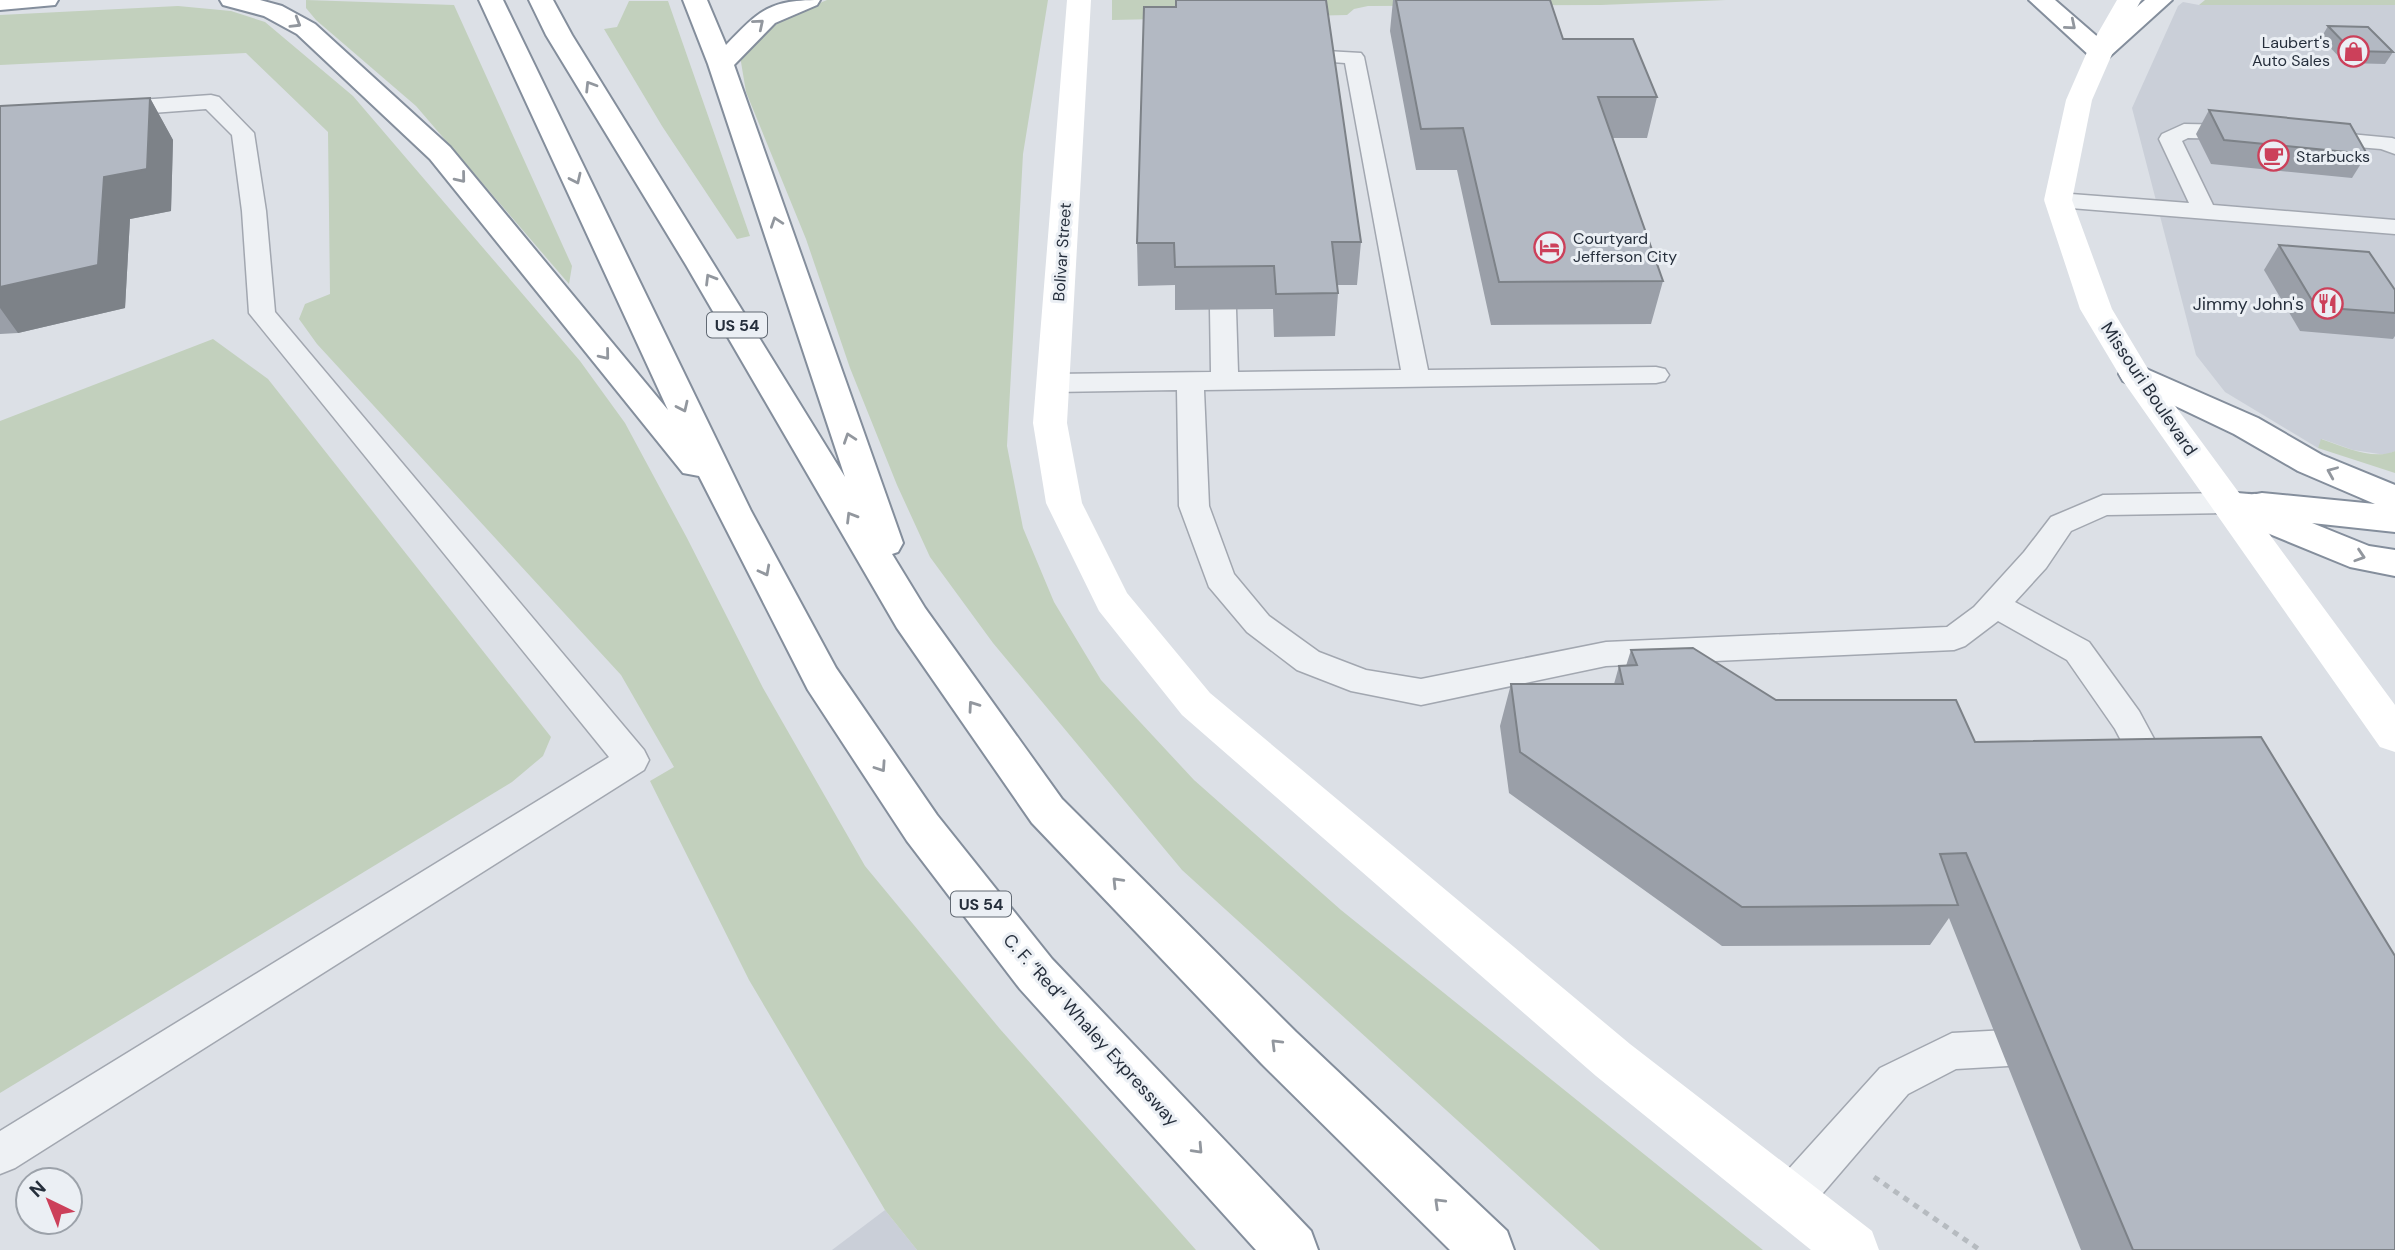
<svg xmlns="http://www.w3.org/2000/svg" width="2395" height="1250" viewBox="0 0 2395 1250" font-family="'DM Sans',sans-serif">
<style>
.built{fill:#cacfd8}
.green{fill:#c2d0bd}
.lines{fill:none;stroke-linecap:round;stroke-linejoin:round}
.lane-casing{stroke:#a2a7b0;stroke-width:3}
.highway-casing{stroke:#848e9c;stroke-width:4}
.path{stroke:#b6bbc0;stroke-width:5;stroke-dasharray:6 6;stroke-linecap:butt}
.lane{fill:#eef1f4;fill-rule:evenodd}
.secondary{fill:#fff;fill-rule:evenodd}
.highway{fill:#fff;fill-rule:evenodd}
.wall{fill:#9a9fa8}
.shaded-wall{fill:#7d8288}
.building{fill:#b3b9c3;stroke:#7d8288;stroke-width:2}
.oneway{stroke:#92979e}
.labels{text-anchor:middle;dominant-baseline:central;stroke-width:6;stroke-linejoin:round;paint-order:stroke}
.far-poi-label{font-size:16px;fill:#262f3c;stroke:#ebeff4;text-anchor:start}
.far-street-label{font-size:16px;fill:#262f3c;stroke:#ebeff4}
.shield{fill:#ebeff4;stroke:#616973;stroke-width:2}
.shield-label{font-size:16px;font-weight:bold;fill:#262f3c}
.poi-label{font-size:18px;fill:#262f3c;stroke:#ebeff4;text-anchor:end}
.street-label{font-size:18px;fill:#262f3c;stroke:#ebeff4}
</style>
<rect width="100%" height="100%" fill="#dce0e6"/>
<g class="built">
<polygon points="2183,2 2199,5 2395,5 2395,451 2386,455 2353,450 2322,439 2318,448 2225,392 2196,355 2132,108 2178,6"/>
<polygon points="885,1210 917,1250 832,1250"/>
</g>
<g class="green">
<polygon points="306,0 454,5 572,266 569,284 416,106 316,20 306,8"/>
<polygon points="827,0 1048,0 1023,154 1007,446 1023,528 1054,602 1101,680 1194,780 1341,910 1763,1250 1600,1250 1182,870 993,643 930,557 897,485 850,368 806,239 746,92 740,56 776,21"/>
<polygon points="1112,0 1726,0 1601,5 1368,6 1354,9 1347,15 1112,20"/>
<polygon points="2205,0 2395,0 2395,5 2199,5"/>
<polygon points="629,1 668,1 750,236 737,239 662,126 604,29 617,27"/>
<polygon points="178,6 231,11 265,22 353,96 580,361 625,423 687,538 763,688 865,866 1000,1029 1196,1250 917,1250 885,1210 749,980 650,781 674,767 621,675 317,344 299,319 305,304 330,294 328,132 246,53 0,65 0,15"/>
<polygon points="213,339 268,379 551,737 543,756 512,782 0,1093 0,421"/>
<path d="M 2321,439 C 2343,446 2373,461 2395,451 L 2395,473 L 2318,448 Z"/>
</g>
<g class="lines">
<defs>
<g id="lane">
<polygon points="1326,51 1361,53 1364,57 1428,370 1656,367 1665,369 1669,375 1665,381 1656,383 1204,390 1209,506 1234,574 1269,616 1319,652 1366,670 1421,679 1606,642 1947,627 1974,607 2024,552 2051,517 2103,495 2229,493 2239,496 2244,503 2239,510 2229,513 2107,515 2071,531 2046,568 2015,602 2089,642 2139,711 2174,776 2169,786 2157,790 2145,786 2115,729 2067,660 1998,621 1965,646 1954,650 1606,666 1421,705 1351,691 1297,670 1247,632 1209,587 1179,506 1177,390 1053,392 1043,389 1040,383 1043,377 1053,374 1211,372 1210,309 1214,304 1223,301 1232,304 1236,309 1238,372 1401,370 1345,63 1319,61 1316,57 1319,53"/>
<polygon points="211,95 219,97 254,133 266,211 275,312 644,750 649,760 644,770 15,1168 0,1174 0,1131 609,757 249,313 242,211 232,135 206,109 111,116 103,114 100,109 103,104 111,102"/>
<polygon points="2184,124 2242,125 2250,127 2253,132 2250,137 2242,139 2188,138 2182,141 2213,205 2395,220 2395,234 2058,207 2050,205 2046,200 2050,195 2058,193 2189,203 2159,139 2162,134"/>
<polygon points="2318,131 2392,138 2395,139 2395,154 2381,149 2310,143 2307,138 2310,133"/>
<polygon points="2043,1028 2057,1033 2063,1046 2057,1059 2043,1064 1956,1069 1908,1094 1805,1214 1790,1220 1775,1214 1769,1199 1775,1184 1880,1068 1952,1033"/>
</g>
<g id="highway">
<polygon points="0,0 58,0 55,5 0,10"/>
<polygon points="220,0 260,0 282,6 315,24 450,147 668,410 479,0 503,0 751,511 836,668 937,815 1052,959 1311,1231 1318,1250 1256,1250 1020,989 907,841 808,690 699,476 683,473 430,159 297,34 264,16 223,5"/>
<path d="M 529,0 L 553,0 L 572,35 L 845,477 L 708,64 L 683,0 L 707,0 L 726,45 C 760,10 769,0 820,0 L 817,5 L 775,23 L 734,65 L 903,543 L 898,552 L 892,554 L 925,608 L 1062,799 L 1296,1032 L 1507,1231 L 1514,1250 L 1450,1250 L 1262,1064 L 1032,823 L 897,628 L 686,265 L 546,35 Z"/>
<polygon points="2029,0 2055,0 2100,39 2145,0 2172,0 2109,57 2100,60 2091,57"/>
<path d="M 2135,364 L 2258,418 L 2322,455 L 2395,485 L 2395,532 L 2312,523 L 2369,546 L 2395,550 L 2395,576 L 2350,567 L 2216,512 L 2211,503 L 2216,494 C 2234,489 2245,497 2262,493 L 2375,504 L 2298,471 L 2234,434 L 2123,381 L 2119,374 L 2123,367 Z"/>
</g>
</defs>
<use href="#lane" class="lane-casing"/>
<use href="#highway" class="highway-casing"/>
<polyline class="path" points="1874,1177 1980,1250"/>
<use href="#lane" class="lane"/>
<g class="secondary">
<polygon points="1067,0 1091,0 1067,423 1082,503 1127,593 1210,693 1630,1044 1872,1231 1879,1250 1811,1250 1596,1076 1182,715 1099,611 1046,503 1033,423"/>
<polygon points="2117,0 2141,0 2113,52 2092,100 2072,200 2112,309 2148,369 2395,705 2395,752 2380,747 2123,381 2080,309 2044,200 2066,100 2087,52"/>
</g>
<use href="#highway" class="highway"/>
</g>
<g class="wall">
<polygon points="1393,0 1550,0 1563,39 1657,97 1647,138 1613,138 1663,281 1651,324 1491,325 1457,170 1416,170 1390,31"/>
<polygon points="2328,26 2393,52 2385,64 2345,63 2321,38"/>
<polygon points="150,98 173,140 171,211 130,219 125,308 18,333 0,334 0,106"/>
<polygon points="2209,110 2367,154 2352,178 2211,164 2196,134"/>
<polygon points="1361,242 1357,285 1337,285 1338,293 1335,336 1274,337 1273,309 1175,310 1175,285 1138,286 1137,243"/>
<polygon points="2279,245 2395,290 2395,336 2393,339 2300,331 2264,270"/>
<polygon points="1631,650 1776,700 1975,742 2395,1250 2081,1250 1949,918 1930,945 1722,946 1509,793 1500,726 1511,684 1614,684 1619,666 1626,666"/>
</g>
<polygon class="shaded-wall" points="150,98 173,140 171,211 130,219 125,308 18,333 0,308 0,287"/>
<g class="building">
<polygon points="1176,0 1326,0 1361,242 1332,242 1338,293 1276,294 1274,266 1175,267 1174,243 1137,243 1144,7 1176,7"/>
<polygon points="1396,0 1550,0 1563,39 1633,39 1657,97 1598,97 1663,281 1499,282 1463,128 1421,129"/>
<polygon points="2328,26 2368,27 2393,52 2352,51"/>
<polygon points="150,98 147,169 104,177 98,265 0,287 0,106"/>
<polygon points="2209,110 2350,124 2367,154 2224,140"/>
<polygon points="2279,245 2369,252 2395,290 2395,313 2316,307"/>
<polygon points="1693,648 1776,700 1956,700 1975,742 2261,737 2395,956 2395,1250 2133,1250 1966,853 1940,854 1958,905 1742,907 1520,752 1511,684 1623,684 1619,666 1637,665 1631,650"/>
</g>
<defs><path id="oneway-chevron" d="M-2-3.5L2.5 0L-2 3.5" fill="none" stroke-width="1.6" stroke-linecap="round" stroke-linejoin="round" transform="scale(1.75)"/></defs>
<g class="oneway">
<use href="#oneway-chevron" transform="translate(296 23) rotate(31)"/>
<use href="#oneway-chevron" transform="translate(759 24) rotate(-40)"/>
<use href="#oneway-chevron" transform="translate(2071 25) rotate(40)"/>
<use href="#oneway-chevron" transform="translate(590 86) rotate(-122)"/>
<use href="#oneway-chevron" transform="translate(461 178) rotate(51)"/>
<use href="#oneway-chevron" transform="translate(576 179) rotate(65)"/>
<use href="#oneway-chevron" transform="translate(776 222) rotate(-109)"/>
<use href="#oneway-chevron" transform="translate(710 279) rotate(-121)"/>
<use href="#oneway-chevron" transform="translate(605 355) rotate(51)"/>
<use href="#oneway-chevron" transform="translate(683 407) rotate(65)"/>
<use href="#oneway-chevron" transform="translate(849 438) rotate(-109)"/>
<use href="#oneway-chevron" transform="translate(2332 472) rotate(-157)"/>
<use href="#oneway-chevron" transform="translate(851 517) rotate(-121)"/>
<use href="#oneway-chevron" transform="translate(2360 556) rotate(18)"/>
<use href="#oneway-chevron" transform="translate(765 571) rotate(62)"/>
<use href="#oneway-chevron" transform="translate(973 706) rotate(-125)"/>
<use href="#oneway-chevron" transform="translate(881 767) rotate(56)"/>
<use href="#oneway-chevron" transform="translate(1117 882) rotate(-134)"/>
<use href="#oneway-chevron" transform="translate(1276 1044) rotate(-135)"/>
<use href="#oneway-chevron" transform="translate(1198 1149) rotate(47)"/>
<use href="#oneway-chevron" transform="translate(1439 1203) rotate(-136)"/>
</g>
<defs>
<symbol id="shop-ring" viewBox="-11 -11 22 22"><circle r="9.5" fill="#ebeff4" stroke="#cc405a" stroke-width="1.5"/><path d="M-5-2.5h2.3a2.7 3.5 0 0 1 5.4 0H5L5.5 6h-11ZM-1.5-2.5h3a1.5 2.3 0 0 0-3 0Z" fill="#cc405a"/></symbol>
<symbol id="cafe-ring" viewBox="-11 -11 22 22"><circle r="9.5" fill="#ebeff4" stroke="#cc405a" stroke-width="1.5"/><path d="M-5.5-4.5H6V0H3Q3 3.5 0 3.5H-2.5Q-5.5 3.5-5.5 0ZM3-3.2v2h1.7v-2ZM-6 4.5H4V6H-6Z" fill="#cc405a"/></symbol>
<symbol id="hotel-ring" viewBox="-11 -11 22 22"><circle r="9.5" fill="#ebeff4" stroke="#cc405a" stroke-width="1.5"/><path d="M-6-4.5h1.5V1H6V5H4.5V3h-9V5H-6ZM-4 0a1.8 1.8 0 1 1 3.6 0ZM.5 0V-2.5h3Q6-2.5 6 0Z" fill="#cc405a"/></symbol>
<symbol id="restaurant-ring" viewBox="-11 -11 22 22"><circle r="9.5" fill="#ebeff4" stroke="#cc405a" stroke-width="1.5"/><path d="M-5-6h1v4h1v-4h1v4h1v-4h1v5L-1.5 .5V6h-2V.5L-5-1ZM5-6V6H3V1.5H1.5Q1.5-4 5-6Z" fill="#cc405a"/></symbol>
</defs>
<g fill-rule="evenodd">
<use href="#shop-ring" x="2336" y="34" width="35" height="35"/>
<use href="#cafe-ring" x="2256" y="138" width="35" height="35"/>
<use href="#hotel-ring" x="1532" y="230" width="35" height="35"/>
<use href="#restaurant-ring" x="2310" y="286" width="35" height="35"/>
</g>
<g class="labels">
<g class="far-poi-label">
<text x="2330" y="42" text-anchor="end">Laubert's<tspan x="2330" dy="18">Auto Sales</tspan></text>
<text x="2296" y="156">Starbucks</text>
<text x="1573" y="238">Courtyard<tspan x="1573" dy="18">Jefferson City</tspan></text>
</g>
<g class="far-street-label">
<text transform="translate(1062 252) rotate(-86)">Bolivar Street</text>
</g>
<g class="shield">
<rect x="707" y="312.5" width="60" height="25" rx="5"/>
<rect x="951" y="891.5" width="60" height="25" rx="5"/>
</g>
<g class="shield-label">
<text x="737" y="325">US 54</text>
<text x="981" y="904">US 54</text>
</g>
<g class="poi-label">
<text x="2304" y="304">Jimmy John's</text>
</g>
<g class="street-label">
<text transform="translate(2149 389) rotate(56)">Missouri Boulevard</text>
<text transform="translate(1091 1030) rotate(48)">C. F. “Red” Whaley Expressway</text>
</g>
</g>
<g transform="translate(49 1201) rotate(317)"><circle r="33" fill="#ebeff4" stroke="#9ca2aa" stroke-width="2"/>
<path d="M0-5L12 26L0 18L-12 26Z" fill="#cc405a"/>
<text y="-10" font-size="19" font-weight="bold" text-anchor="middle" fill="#262f3c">N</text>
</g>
</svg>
